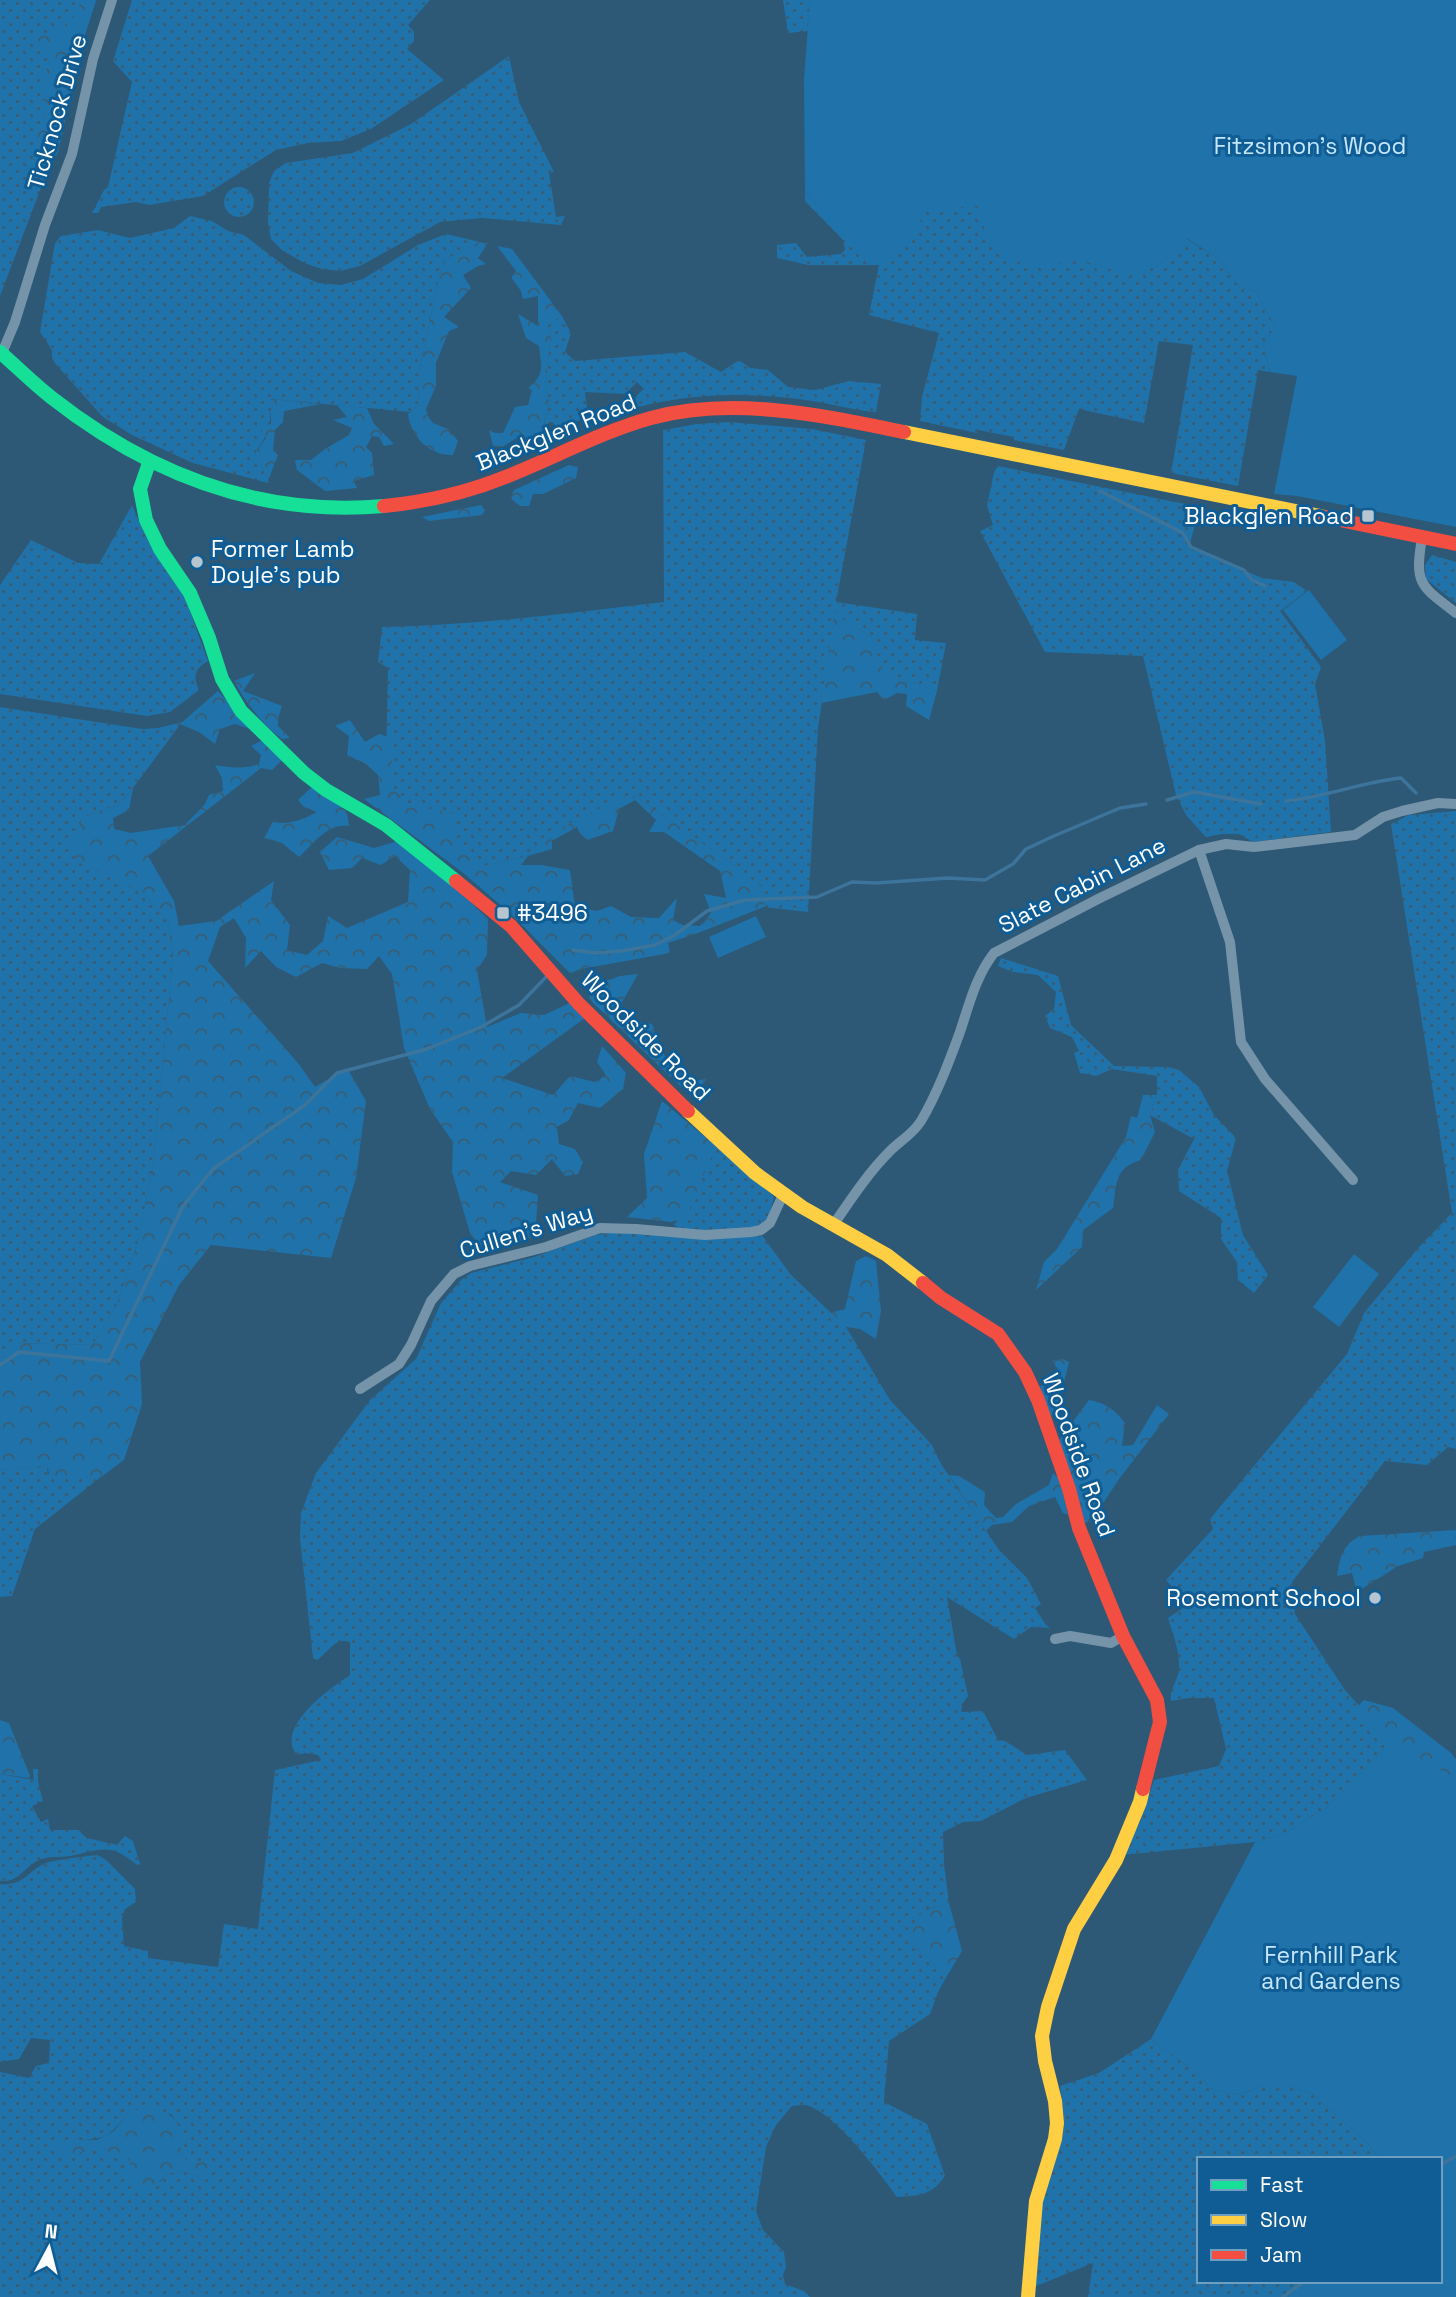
<svg xmlns="http://www.w3.org/2000/svg" width="1456" height="2297" viewBox="0 0 1456 2297" font-family="'Space Grotesk',sans-serif">
<style>
.grass{fill:url(#grass-dots);fill-rule:evenodd}
.forest{fill:url(#forest-crowns);fill-rule:evenodd}
.green{fill:#1f73aa}
.lines{fill:none;stroke-linecap:round;stroke-linejoin:round}
.stream{stroke:#3d749b;stroke-width:3.5}
.street{stroke:#7694a9;stroke-width:10}
.fast{stroke:#16e098;stroke-width:14}
.slow{stroke:#ffcf43;stroke-width:14}
.jam{stroke:#f24e42;stroke-width:14}
.poi-dot{fill:#b6c5cf;stroke:#0f5d94;stroke-width:2.5}
.labels{text-anchor:middle;dominant-baseline:central;stroke-width:6;stroke-linejoin:round;paint-order:stroke}
.street-label{font-size:23px;fill:#fff;stroke:#0f5d94}
.park-label{font-size:23px;fill:#c4e7fe;stroke:#0f5d94}
.poi-label{font-size:23px;fill:#fff;stroke:#0f5d94;text-anchor:end}
</style>
<defs>
<pattern id="grass-dots" width="8" height="8" patternUnits="userSpaceOnUse" patternTransform="scale(1.75)"><rect width="8" height="8" fill="#1f73aa"/><path d="M2 2h.1M6 6h.1" fill="none" stroke="#3a5c72" stroke-width="1.8" stroke-linecap="round"/></pattern>
<pattern id="forest-crowns" width="20" height="18" patternUnits="userSpaceOnUse" patternTransform="scale(1.75)"><rect width="20" height="18" fill="#1f73aa"/><path d="M2 6a3 3 0 1 1 6 0M12 15a3 3 0 1 1 6 0" fill="none" stroke="#3a5c72"/></pattern>
</defs>
<rect width="100%" height="100%" fill="#2d5876"/>
<g class="grass">
<polygon points="0,0 96,0 80,50 58,152 42,185 0,296"/>
<polygon points="132,0 430,0 408,25 414,32 414,41 407,49 444,80 371,129 341,141 308,143 276,150 203,196 149,205 136,202 101,207 98,213 92,213 104,190 108,187 132,82 113,61"/>
<polygon points="783,0 810,0 808,31 788,33"/>
<polygon points="509,56 519,102 554,172 549,173 556,217 565,216 561,225 482,218 440,222 360,266 340,271 322,269 304,263 282,250 271,239 268,223 269,183 274,171 286,163 353,153 411,124"/>
<circle cx="239" cy="202" r="15"/>
<polygon points="805,190 817,206 965,198 1156,267 1185,238 1219,259 1239,287 1256,291 1275,327 1263,344 1270,372 1258,370 1238,486 1171,473 1193,345 1159,341 1144,423 1079,409 1064,450 1014,440 1014,437 978,430 977,433 920,421 922,397 939,333 869,315 879,265 808,265 777,258 777,245 796,243 807,257 841,254 845,250 843,240 805,201"/>
<path d="M 190,216 L 212,221 L 228,231 L 244,235 L 291,271 L 318,283 L 341,285 L 363,279 L 418,245 L 446,234 L 480,242 L 446,259 L 440,272 L 418,376 L 419,405 L 410,412 L 271,399 C 271,420 270,433 257,450 L 265,475 L 269,478 L 268,483 L 193,463 L 132,435 L 103,417 L 52,360 L 52,350 L 40,332 L 55,243 L 61,236 L 98,230 L 130,238 L 174,228 Z"/>
<path d="M 562,316 L 571,333 L 565,352 L 575,361 L 685,352 L 721,372 L 739,360 L 750,368 L 768,370 L 788,387 L 815,390 L 849,381 L 881,384 L 876,412 C 857,411 837,405 818,402 C 757,392 695,392 635,408 L 630,407 L 638,394 L 644,389 L 637,382 L 625,394 L 585,392 C 585,397 587,404 587,410 C 585,421 568,427 558,428 L 552,422 L 544,425 L 549,403 L 545,388 L 551,333 L 548,325 Z"/>
<path d="M 728,422 L 812,429 L 866,440 L 836,602 L 917,614 L 915,640 L 946,643 L 937,691 L 883,672 L 871,637 L 844,620 L 835,611 L 818,728 L 808,912 L 764,907 L 735,866 L 635,796 L 572,825 L 528,856 L 461,871 L 385,814 L 388,668 L 378,662 L 382,627 C 477,625 571,613 664,602 L 663,430 L 697,424 Z"/>
<polygon points="998,466 1200,507 1189,547 1262,578 1294,582 1307,591 1280,611 1321,667 1315,684 1325,741 1331,832 1253,842 1239,834 1222,834 1206,837 1186,815 1176,795 1143,656 1045,652 980,531 993,525 987,506 994,472"/>
<path d="M 132,505 C 138,518 143,532 150,545 C 161,564 192,585 189,609 L 208,661 C 194,669 193,677 199,690 L 170,712 L 147,716 L 0,694 L 0,585 L 31,540 L 78,563 L 99,564 Z"/>
<polygon points="1432,555 1456,562 1456,603 1426,579 1425,565"/>
<polygon points="0,707 142,729 158,728 182,722 133,788 118,805 85,816 71,854 84,864 142,892 168,921 173,956 153,1164 138,1242 115,1309 92,1345 15,1343 0,1358"/>
<path d="M 1456,811 L 1456,1449 L 1448,1447 L 1427,1465 L 1385,1461 L 1292,1582 L 1295,1614 L 1345,1690 L 1391,1742 L 1326,1808 L 1285,1833 L 1255,1842 L 1122,1855 L 1140,1822 L 1154,1780 L 1219,1766 L 1226,1749 L 1214,1698 L 1189,1698 L 1171,1701 C 1169,1689 1178,1681 1179,1669 C 1180,1652 1173,1634 1168,1618 L 1183,1608 L 1174,1589 L 1166,1580 L 1213,1529 L 1210,1519 L 1347,1354 L 1364,1313 L 1419,1247 L 1452,1213 L 1391,824 L 1409,815 Z"/>
<polygon points="1001,958 1058,976 1071,1025 1114,1066 1168,1067 1179,1070 1199,1087 1214,1115 1236,1138 1227,1171 1243,1235 1268,1275 1254,1293 1238,1280 1237,1262 1221,1239 1221,1218 1179,1191 1178,1170 1194,1139 1150,1115 1157,1095 1157,1076 1112,1069 1096,1076 1080,1073 1074,1053 1079,1051 1072,1037 1050,1028 1045,1016 1054,1009 1056,992 1038,975 1013,972 998,966"/>
<polygon points="714,1138 774,1197 769,1217 759,1226 742,1230 683,1230 674,1225"/>
<path d="M 627,1230 L 761,1234 L 791,1275 L 846,1327 L 890,1400 L 932,1445 L 941,1464 L 999,1550 L 1027,1578 L 1041,1604 L 1035,1608 L 1046,1625 L 1050,1628 L 1031,1627 L 1014,1639 L 947,1597 L 957,1655 L 960,1659 L 968,1696 L 963,1703 L 961,1712 L 983,1711 L 998,1740 L 1005,1741 L 1027,1755 L 1065,1750 L 1087,1780 L 1026,1798 L 981,1821 L 963,1822 L 943,1832 L 944,1864 L 949,1903 L 927,1909 L 910,1943 L 947,1976 L 938,1992 L 930,2014 L 889,2041 L 884,2102 L 927,2124 L 945,2176 C 932,2195 919,2196 897,2197 C 880,2173 836,2115 809,2106 C 804,2104 797,2106 792,2106 L 776,2125 L 766,2147 L 756,2211 L 763,2230 L 784,2252 L 786,2267 L 783,2275 L 785,2284 L 804,2291 L 810,2297 L 0,2297 L 0,2072 L 29,2078 L 36,2066 L 49,2063 L 50,2040 L 31,2038 L 19,2059 L 0,2062 L 0,1884 C 25,1886 27,1871 46,1863 C 54,1860 87,1856 97,1855 L 105,1859 L 135,1889 L 136,1902 L 125,1909 L 122,1919 L 124,1946 L 148,1951 L 148,1958 L 218,1967 L 224,1924 L 258,1929 L 275,1770 L 321,1760 L 318,1755 L 305,1753 L 297,1755 C 274,1728 330,1688 350,1675 L 350,1642 C 334,1637 329,1652 317,1660 L 313,1658 L 300,1538 L 301,1513 L 316,1473 L 370,1400 L 416,1359 L 441,1303 L 461,1280 L 471,1273 L 534,1257 L 596,1235 ZM 129,2112 L 171,2114 L 177,2123 L 182,2157 L 191,2162 L 200,2176 L 181,2171 L 166,2174 L 160,2182 L 131,2167 L 130,2158 C 114,2149 93,2149 76,2152 L 71,2140 C 105,2140 108,2138 129,2112 Z"/>
<polygon points="47,1466 48,1477 84,1477 97,1480 35,1529 12,1596 0,1597 0,1470"/>
<path d="M 33,1769 L 38,1769 L 38,1782 L 43,1801 L 32,1806 L 41,1822 L 48,1819 L 50,1830 L 81,1830 L 81,1833 L 87,1838 L 117,1845 L 125,1836 L 133,1841 L 140,1864 L 137,1865 C 109,1842 102,1850 70,1856 C 59,1858 48,1855 37,1861 C 24,1868 18,1883 0,1881 L 0,1774 L 34,1780 Z"/>
<polygon points="1151,2039 1199,2075 1210,2088 1235,2095 1267,2085 1284,2085 1313,2094 1369,2145 1379,2159 1199,2159 1199,2281 1303,2281 1288,2297 1088,2297 1093,2263 1034,2287 1042,2200 1063,2133 1064,2120 1060,2086 1099,2073"/>
</g>
<g class="forest">
<path d="M 80,0 L 96,0 L 80,50 L 58,152 L 38,154 L 37,129 L 47,112 L 37,86 L 51,61 L 36,37 C 55,29 79,24 80,0 Z"/>
<path d="M 480,242 L 488,243 L 478,258 L 486,264 L 478,266 L 463,275 L 471,288 L 444,317 L 459,327 L 449,331 L 436,363 L 436,386 L 426,409 L 429,418 L 433,423 L 448,429 L 458,441 L 453,455 C 430,456 411,437 408,414 L 419,405 L 418,376 L 440,272 L 446,259 Z"/>
<path d="M 497,246 L 512,249 L 562,316 L 548,325 L 551,333 L 545,388 L 549,403 L 541,436 L 530,442 L 520,436 L 502,447 L 493,446 L 489,430 L 495,433 L 503,433 L 515,407 L 528,405 L 532,390 L 527,388 C 546,376 541,365 539,346 L 526,338 L 518,314 L 538,326 L 538,296 L 523,299 L 521,291 L 511,277 L 516,271 Z"/>
<polygon points="271,399 321,404 284,411 283,422 275,430 273,450 278,455 269,478 265,475 261,463 252,458 266,438 260,427 271,424"/>
<polygon points="337,405 367,408 374,424 394,444 384,446 379,437 372,436 366,447 372,453 374,475 354,481 357,488 325,491 297,470 295,460 311,460 325,449 349,435 352,428 333,420 347,417"/>
<polygon points="569,465 578,467 576,478 543,494 533,494 529,506 520,506 510,498 514,490"/>
<polygon points="481,505 485,510 482,515 429,521 422,517"/>
<polygon points="835,610 844,620 871,637 884,672 937,691 929,720 906,706 907,694 897,693 884,700 877,692 821,703"/>
<path d="M 255,673 L 243,691 L 282,706 L 278,718 L 278,726 L 290,738 L 282,739 C 262,724 246,703 234,681 Z"/>
<polygon points="218,691 253,730 235,724 220,729 215,744 199,732 180,724"/>
<path d="M 350,720 L 365,742 L 379,734 L 392,738 L 392,787 L 409,805 L 455,813 L 453,838 L 483,866 L 528,856 L 547,838 L 577,819 L 619,800 L 635,796 L 735,866 L 764,889 L 764,907 L 698,933 L 668,943 L 670,953 L 581,969 L 570,973 L 510,913 L 461,871 L 364,799 L 380,795 L 378,775 L 366,764 L 347,755 L 349,736 L 335,726 ZM 635,800 L 656,820 L 649,832 L 664,832 L 720,871 L 726,898 L 704,894 L 711,913 L 700,926 L 683,925 L 673,920 L 677,898 L 659,918 L 631,917 L 611,906 L 597,911 L 575,906 L 570,870 L 541,865 L 521,865 L 528,856 L 552,849 L 552,841 L 577,827 L 579,832 L 587,840 L 613,831 L 619,809 Z"/>
<path d="M 263,740 L 282,760 L 272,770 L 261,768 L 148,856 L 174,901 L 179,926 L 216,921 L 274,881 L 271,900 L 290,925 L 287,950 L 307,955 L 323,941 L 328,916 L 347,928 L 408,902 L 410,870 L 395,856 L 381,865 L 362,858 L 352,868 L 329,870 L 320,852 L 337,837 L 374,848 L 398,841 L 426,859 L 488,919 L 487,955 L 477,970 L 487,1027 L 521,1013 L 544,1015 L 572,1002 L 585,1018 L 502,1078 L 553,1095 L 570,1076 L 595,1082 L 606,1075 L 597,1062 L 602,1046 L 626,1073 L 623,1089 L 600,1108 L 578,1103 L 569,1120 L 557,1127 L 559,1144 L 575,1149 L 583,1162 L 578,1174 L 565,1176 L 552,1159 L 536,1175 L 511,1171 L 500,1182 L 538,1195 L 535,1237 L 494,1248 L 481,1247 L 470,1233 L 452,1172 L 453,1142 L 430,1109 L 404,1048 L 392,974 L 379,956 L 367,969 L 340,968 L 322,963 L 296,977 L 276,967 L 261,951 L 245,968 L 246,938 L 234,918 L 220,927 L 208,961 L 298,1063 L 315,1087 L 347,1068 L 366,1101 L 356,1178 L 331,1258 L 211,1245 L 179,1285 L 140,1362 L 142,1404 L 124,1460 L 97,1480 L 84,1477 L 47,1477 L 49,1473 L 47,1466 L 0,1470 L 0,1358 L 14,1343 L 92,1345 L 115,1309 L 138,1242 L 153,1164 L 173,956 L 168,921 L 142,892 L 84,865 L 71,854 L 70,842 L 85,816 L 118,805 L 133,788 L 129,810 L 113,818 L 114,829 L 131,833 L 185,825 L 205,804 L 209,795 L 223,791 L 222,778 L 215,765 C 230,768 244,769 259,764 L 261,755 L 251,746 Z"/>
<path d="M 313,786 L 346,806 L 349,826 C 327,823 314,843 299,857 L 282,843 L 264,838 L 273,822 C 290,825 302,820 317,812 L 304,807 L 298,800 Z"/>
<polygon points="638,974 621,1004 622,1019 652,1024 665,1057 690,1083 707,1078 693,1098 589,999 592,986 620,976"/>
<path d="M 1143,1095 L 1157,1095 L 1150,1115 L 1155,1132 L 1141,1160 C 1114,1168 1117,1183 1113,1208 L 1083,1230 L 1082,1247 L 1036,1290 L 1044,1262 L 1057,1249 L 1126,1137 L 1131,1116 L 1137,1118 Z"/>
<polygon points="662,1101 716,1146 686,1217 671,1222 627,1217 647,1198 644,1154"/>
<polygon points="866,1256 876,1261 881,1311 876,1339 860,1329 846,1327 830,1313 845,1309 856,1261"/>
<polygon points="1062,1359 1069,1362 1061,1394 1050,1419 1037,1389 1060,1372 1052,1361"/>
<path d="M 1089,1400 C 1106,1403 1115,1410 1125,1423 L 1122,1446 L 1133,1445 L 1157,1405 L 1169,1414 L 1119,1479 L 1092,1520 L 1083,1524 L 1059,1440 Z"/>
<polygon points="1053,1473 1060,1480 1068,1515 1063,1513 1055,1497 1029,1506 1012,1522 992,1525 986,1531 949,1475 959,1476 985,1492 984,1505 996,1518 1003,1517 1016,1504 1049,1485"/>
<path d="M 1456,1530 L 1456,1545 L 1424,1552 L 1423,1558 L 1398,1566 L 1357,1592 L 1352,1573 L 1337,1576 C 1340,1558 1342,1545 1360,1536 Z"/>
<polygon points="1364,1700 1393,1708 1451,1753 1456,1759 1456,1788 1390,1752 1357,1707"/>
<polygon points="0,1720 9,1723 30,1776 29,1778 0,1774"/>
<path d="M 949,1903 L 962,1951 L 947,1976 L 910,1943 C 913,1913 922,1910 949,1903 Z"/>
<path d="M 150,2106 C 184,2118 178,2125 182,2157 L 191,2162 L 209,2160 L 212,2175 L 200,2176 L 181,2171 L 166,2174 L 152,2190 L 134,2189 L 128,2173 L 131,2167 L 129,2158 L 122,2154 L 110,2156 L 99,2150 L 64,2155 L 58,2153 L 53,2145 L 71,2140 L 97,2140 L 114,2131 L 129,2112 Z"/>
</g>
<g class="green">
<polygon points="810,0 1456,0 1456,527 1297,496 1274,494 1297,376 1270,372 1263,344 1275,327 1256,291 1239,287 1219,259 1186,238 1156,267 1129,275 1077,259 1051,266 1033,266 1011,260 993,244 983,225 981,206 927,209 906,246 879,265 829,222 805,190 804,79"/>
<polygon points="1309,590 1347,640 1321,660 1283,610"/>
<polygon points="756,916 766,937 718,958 709,937"/>
<polygon points="1354,1254 1379,1274 1339,1327 1313,1307"/>
<polygon points="1391,1742 1456,1779 1456,2297 1288,2297 1303,2281 1440,2281 1440,2159 1379,2159 1369,2145 1313,2094 1284,2085 1267,2085 1235,2095 1210,2088 1199,2075 1151,2039 1255,1842 1285,1833 1326,1808"/>
</g>
<g class="lines">
<g class="stream">
<polyline points="1100,491 1183,533 1191,547 1244,570 1252,580 1265,586"/>
<polyline points="1167,800 1194,792 1261,804"/>
<path d="M 1286,801 C 1326,797 1362,782 1401,778 L 1416,793"/>
<polyline points="573,950 596,953 621,951 655,945 675,935 707,911 745,900 817,897 852,882 876,883 948,878 985,880 1013,864 1026,849 1054,836 1120,808 1146,804"/>
<polyline points="0,1365 19,1352 109,1361 183,1206 213,1169 305,1105 337,1073 427,1049 481,1027 519,1005 549,974"/>
<polyline points="1440,2165 1456,2156"/>
<polyline points="1283,2297 1305,2281"/>
</g>
<g class="street">
<polyline points="2,353 15,322 45,225 72,154 93,59 112,0"/>
<path d="M 1422,538 C 1414,585 1421,586 1456,613"/>
<polyline points="1199,850 1230,942 1241,1042 1265,1079 1353,1180"/>
<path d="M 834,1224 C 851,1199 868,1173 890,1151 C 900,1141 913,1134 921,1121 C 937,1094 949,1062 960,1032 C 969,1005 976,976 994,953 L 1100,898 L 1199,850 L 1226,844 L 1254,847 L 1355,835 L 1383,817 L 1402,811 L 1438,803 L 1456,804"/>
<polyline points="360,1389 399,1364 411,1345 431,1301 454,1274 470,1266 546,1247 600,1228 636,1229 705,1235 751,1232 761,1230 770,1223 783,1195"/>
<polyline points="1055,1639 1070,1636 1111,1643 1123,1636"/>
</g>
<g class="fast">
<path d="M 0,352 C 17,367 34,384 52,398 C 149,474 260,517 384,506"/>
<polyline points="149,463 140,489 146,520 160,549 190,593 209,638 222,679 241,711 304,773 326,790 386,825 456,881"/>
</g>
<g class="slow">
<polyline points="904,432 1325,517"/>
<polyline points="688,1111 755,1173 802,1207 887,1255 923,1283"/>
<polyline points="1028,2297 1036,2201 1055,2139 1057,2123 1055,2101 1045,2061 1042,2036 1048,2007 1074,1929 1116,1860 1140,1802 1143,1789"/>
</g>
<g class="jam">
<path d="M 384,506 C 426,502 469,492 508,476 C 556,457 601,432 651,418 C 733,396 822,415 904,432"/>
<polyline points="1325,517 1456,544"/>
<polyline points="456,881 511,926 579,1004 688,1111"/>
<polyline points="923,1283 941,1298 998,1334 1025,1372 1038,1400 1069,1489 1079,1528 1123,1636 1157,1700 1160,1722 1143,1789"/>
</g>
</g>
<g class="poi-dot">
<rect x="1361" y="509" width="14" height="14" rx="3.5"/>
<circle cx="197" cy="562" r="7"/>
<rect x="496" y="906" width="14" height="14" rx="3.5"/>
<circle cx="1375" cy="1598" r="7"/>
</g>
<g class="labels">
<g class="street-label">
<text transform="translate(57 112) rotate(-74)">Ticknock Drive</text>
<text transform="translate(556 432) rotate(-22)">Blackglen Road</text>
<text transform="translate(1082 885) rotate(-27)">Slate Cabin Lane</text>
<text transform="translate(646 1036) rotate(45)">Woodside Road</text>
<text transform="translate(526 1231) rotate(-17)">Cullen's Way</text>
<text transform="translate(1079 1455) rotate(70)">Woodside Road</text>
</g>
<g class="park-label">
<text x="1310" y="146">Fitzsimon's Wood</text>
<text x="1331" y="1955">Fernhill Park<tspan x="1331" dy="26">and Gardens</tspan></text>
</g>
<g class="poi-label">
<text x="1354" y="516">Blackglen Road</text>
<text x="211" y="549" text-anchor="start">Former Lamb<tspan x="211" dy="26">Doyle's pub</tspan></text>
<text x="517" y="913" text-anchor="start">#3496</text>
<text x="1361" y="1598">Rosemont School</text>
</g>
</g>
<rect x="1197" y="2157" width="245" height="126" fill="#0f5d94" stroke="#6f9ebf" stroke-width="2"/>
<rect x="1211" y="2180" width="35" height="10" fill="#16e098" stroke="#6f9ebf" stroke-width="2"/>
<text x="1260" y="2192" font-size="21" fill="#ffffff">Fast</text>
<rect x="1211" y="2215" width="35" height="10" fill="#ffcf43" stroke="#6f9ebf" stroke-width="2"/>
<text x="1260" y="2227" font-size="21" fill="#ffffff">Slow</text>
<rect x="1211" y="2250" width="35" height="10" fill="#f24e42" stroke="#6f9ebf" stroke-width="2"/>
<text x="1260" y="2262" font-size="21" fill="#ffffff">Jam</text>
<g transform="translate(49 2248) rotate(7)" stroke="#0f5d94" stroke-width="5" paint-order="stroke">
<path d="M0-5L12 26L0 18L-12 26Z" fill="#ffffff"/>
<text y="-10" font-size="19" font-weight="bold" text-anchor="middle" fill="#ffffff">N</text>
</g>
</svg>
